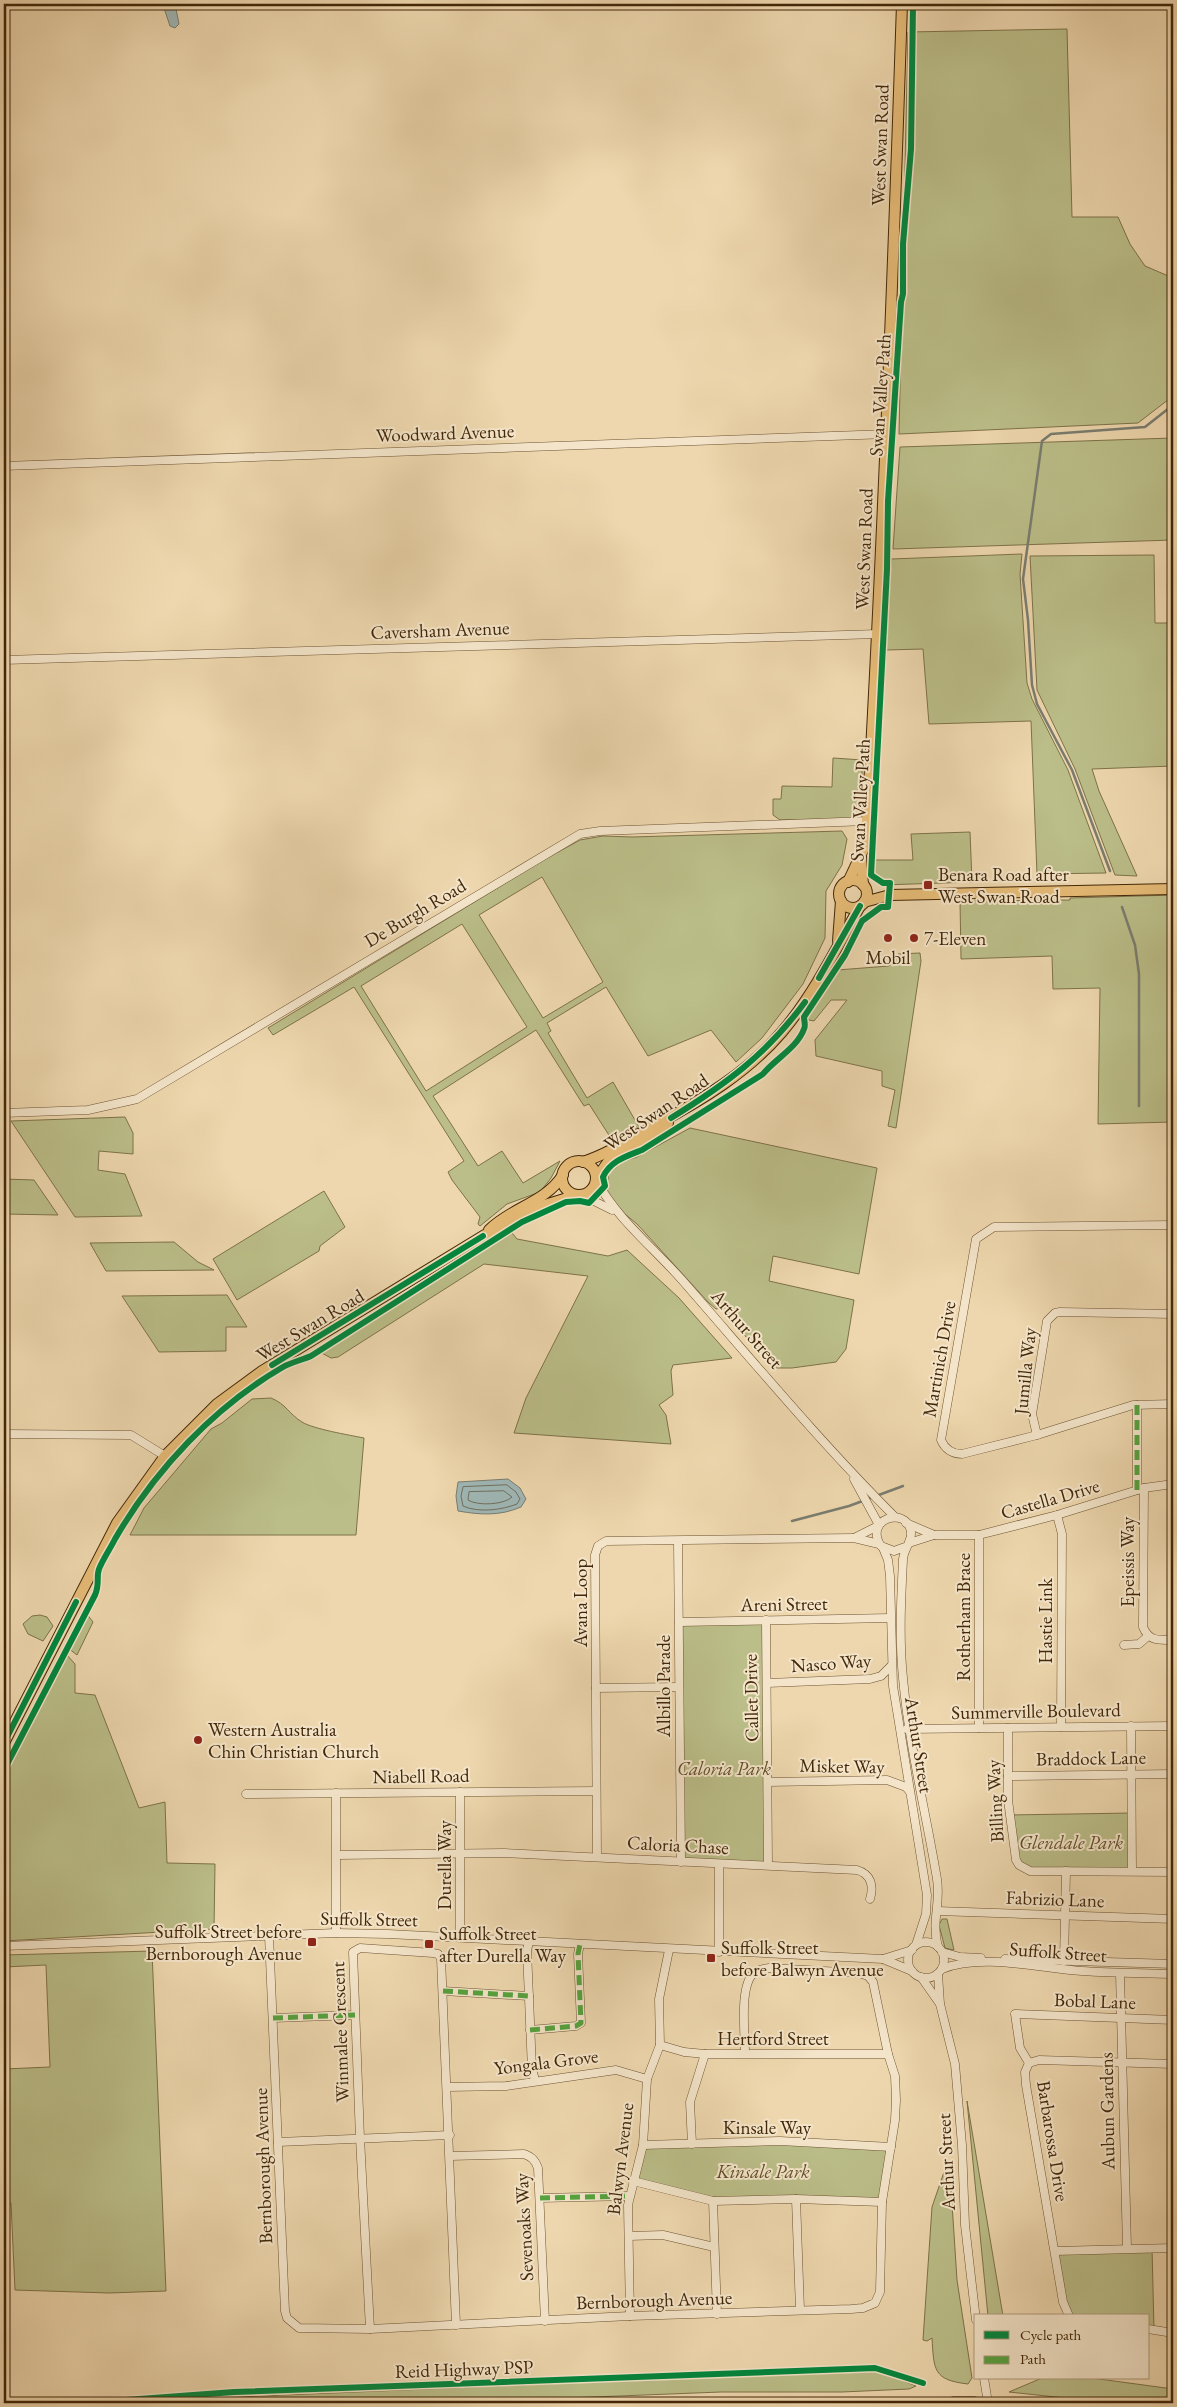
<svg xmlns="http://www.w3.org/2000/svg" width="1177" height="2407" viewBox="0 0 1177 2407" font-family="'EB Garamond',serif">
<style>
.green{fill:#bbbe89;stroke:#7e7248;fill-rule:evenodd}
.water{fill:#9fb7b6;stroke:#7a7d70}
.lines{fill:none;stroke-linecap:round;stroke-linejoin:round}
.shore{stroke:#706f5f;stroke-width:1}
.stream{stroke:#7a7d70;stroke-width:2.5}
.minor-casing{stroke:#6d5332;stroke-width:9}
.major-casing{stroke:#422708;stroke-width:12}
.highway-casing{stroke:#422708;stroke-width:13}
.minor{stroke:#f4e5ca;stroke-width:8}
.major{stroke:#e7bc77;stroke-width:10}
.highway{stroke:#e7bc77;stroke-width:11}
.quiet{stroke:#55a33e;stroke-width:5;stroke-dasharray:10 5;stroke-linecap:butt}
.cycleway-casing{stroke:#f4e5ca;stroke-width:9}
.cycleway{stroke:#00873e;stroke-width:6}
.poi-dot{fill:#8f2418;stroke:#f4e5ca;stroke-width:2}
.labels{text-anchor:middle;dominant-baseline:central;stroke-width:4;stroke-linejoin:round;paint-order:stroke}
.street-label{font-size:19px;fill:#422708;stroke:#f4e5ca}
.poi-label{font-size:19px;fill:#422708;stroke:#f4e5ca;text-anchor:start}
.park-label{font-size:19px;font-style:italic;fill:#604d28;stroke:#f4e5ca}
</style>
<rect width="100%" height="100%" fill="#eed7ae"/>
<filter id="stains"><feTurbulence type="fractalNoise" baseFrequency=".004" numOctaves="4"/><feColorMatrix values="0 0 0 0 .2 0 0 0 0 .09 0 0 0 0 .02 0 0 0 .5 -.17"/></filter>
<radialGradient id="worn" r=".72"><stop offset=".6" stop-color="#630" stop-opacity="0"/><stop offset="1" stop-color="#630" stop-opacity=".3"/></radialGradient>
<g class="green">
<polygon points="1067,29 1072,217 1118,217 1130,244 1145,266 1173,278 1173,396 1138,423 899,434 908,32"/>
<polygon points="1173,438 1173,540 893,549 900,447"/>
<polygon points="1022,554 1020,574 1027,683 1032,699 1068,770 1106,873 1037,874 1031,721 929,724 923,649 886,650 891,559"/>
<polygon points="1154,555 1155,623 1173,623 1173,766 1092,769 1099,791 1137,876 1115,875 1075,769 1037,690 1030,556"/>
<path d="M 833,758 L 863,760 L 859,812 C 854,817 851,818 844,819 L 780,820 L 773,815 L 773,799 L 781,799 L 782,786 L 832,787 Z"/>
<path d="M 842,831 L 847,839 L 842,865 L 826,891 L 825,938 L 803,984 L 762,1038 L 736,1062 L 711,1030 L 648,1056 L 606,987 L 547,1023 L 551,1031 L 548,1033 L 587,1098 L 613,1082 L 639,1127 L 614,1143 L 589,1104 L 584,1106 L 536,1030 L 433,1096 L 478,1166 L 502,1151 L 523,1183 L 560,1161 L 551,1178 L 540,1192 L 507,1204 L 480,1226 L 478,1224 L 480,1217 L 452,1180 L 448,1172 L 464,1161 L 354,987 L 273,1035 L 268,1028 L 540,862 L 580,840 L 603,836 L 632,837 ZM 542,877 L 603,982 L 543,1018 L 479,915 ZM 462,924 L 527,1027 L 426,1091 L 361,986 Z"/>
<polygon points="970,832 972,882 882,885 873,878 873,860 913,860 911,834"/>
<polygon points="1173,895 1173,1122 1098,1124 1100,988 1053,989 1052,956 961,959 960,901 1070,900 1070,898"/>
<polygon points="920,953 921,961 896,1128 888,1126 895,1090 882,1086 882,1071 816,1056 815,1040 847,1000 831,1000 814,1021 809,1020 806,1017 837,970 889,966 898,954"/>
<polygon points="125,1117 133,1133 133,1154 99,1151 98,1170 125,1174 142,1216 75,1217 11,1121"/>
<polygon points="690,1128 877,1168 859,1274 773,1256 769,1281 854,1300 846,1349 836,1362 792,1368 773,1368 721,1308 716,1309 709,1303 637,1224 614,1205 606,1190 609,1173 624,1161 637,1157"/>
<polygon points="4,1179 34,1180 58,1215 4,1214"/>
<polygon points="324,1191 345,1227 320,1246 319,1251 237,1300 213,1259"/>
<polygon points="512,1233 517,1239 608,1256 627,1250 679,1298 732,1358 673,1365 671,1371 673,1395 659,1405 666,1415 671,1444 514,1433 526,1398 588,1276 484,1264 338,1357 331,1358 320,1352"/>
<polygon points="174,1242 198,1262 214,1270 106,1271 90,1243"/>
<polygon points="227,1295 247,1327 226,1327 226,1351 159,1352 122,1296"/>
<path d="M 271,1398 C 286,1404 289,1414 302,1422 C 313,1429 349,1435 364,1438 L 356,1535 L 130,1535 L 144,1508 L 211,1429 L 222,1423 L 252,1399 Z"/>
<polygon points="86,1613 93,1622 77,1655 68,1648"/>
<polygon points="40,1615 47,1617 53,1626 43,1641 28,1634 23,1624 32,1616"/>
<polygon points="766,1620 768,1865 681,1862 679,1622"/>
<polygon points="66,1654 75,1664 75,1693 95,1695 139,1808 165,1802 167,1863 215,1864 214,1929 4,1941 4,1774"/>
<polygon points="1132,1813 1132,1870 1030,1871 1019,1865 1009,1815"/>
<polygon points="942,1919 947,1919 954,1950 945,1948 939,1925"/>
<polygon points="152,1951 166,2291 109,2293 15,2290 11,2203 4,2202 4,2097 6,2096 4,2069 50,2067 46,1965 4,1967 4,1955"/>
<polygon points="967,2101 1003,2316 988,2316"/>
<polygon points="780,2141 891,2147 882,2202 713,2201 633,2181 643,2145"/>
<path d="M 944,2172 L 950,2173 L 957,2280 L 972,2378 L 968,2384 C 933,2380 934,2370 932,2338 L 927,2341 L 923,2340 L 932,2207 Z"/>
<polygon points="1152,2248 1154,2330 1148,2329 1148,2316 1069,2316 1055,2251"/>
<polygon points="868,2370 879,2371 916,2386 909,2389 842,2392 721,2392 439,2403 100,2403"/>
<polygon points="1042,2378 1092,2378 1173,2389 1173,2403 1112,2403 1009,2392"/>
</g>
<g class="water">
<polygon points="166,4 175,4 179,24 175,28 170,26 164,8"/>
<path d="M 508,1479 L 520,1488 L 526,1499 L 521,1507 C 500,1516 481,1515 458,1511 L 456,1496 L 458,1482 Z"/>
</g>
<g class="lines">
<g class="shore">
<path d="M 507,1485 L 516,1492 L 520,1499 L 517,1504 C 502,1510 478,1513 463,1506 L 461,1496 L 463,1487 Z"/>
<path d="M 504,1491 L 512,1497 C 504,1505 477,1506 468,1500 L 469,1492 Z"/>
</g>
<g class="stream">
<polyline points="1110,871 1072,770 1037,704 1032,685 1028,620 1023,579 1042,441 1051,434 1145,427 1173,405"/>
<polyline points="1122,907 1135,945 1139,974 1139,1106"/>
<polyline points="792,1521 849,1506 903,1486"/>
</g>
<defs>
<g id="minor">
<polyline points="4,466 888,434"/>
<polyline points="4,660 878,634"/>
<polyline points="4,1113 88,1110 137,1099 580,834 600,831 867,821"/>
<path d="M 596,1180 C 618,1220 652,1246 682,1280 C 752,1360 820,1442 895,1517"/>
<polyline points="582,1195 612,1210"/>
<path d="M 1173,1225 L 994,1227 L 976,1239 L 941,1440 C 945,1449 951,1454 962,1454 L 1037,1435 L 1133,1405 L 1173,1404"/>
<polyline points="1137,1405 1137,1490"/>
<polyline points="4,1434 131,1435 165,1456"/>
<polyline points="1037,1435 1032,1414 1047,1321 1055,1313 1060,1312 1173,1314"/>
<polyline points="854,1479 879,1525"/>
<path d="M 1144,1488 L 1143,1627 C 1149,1642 1160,1640 1173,1640"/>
<polyline points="1057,1515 1062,1534 1061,1727"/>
<polyline points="906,1523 934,1535 979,1535 1057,1515 1144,1488 1173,1484"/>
<polyline points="854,1538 878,1526"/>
<polyline points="678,1541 681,1862"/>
<polyline points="909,1543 934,1535"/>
<path d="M 905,1547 L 894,1551 L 881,1546 C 863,1519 907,1505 911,1532 C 912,1542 903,1550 903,1560 C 901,1599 899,1639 903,1678 C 909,1745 926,1813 937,1879 C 941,1904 931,1921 938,1947"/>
<polyline points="883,1548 888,1560 890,1576 893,1686 927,1895 926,1914 916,1945"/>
<polyline points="766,1620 768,1865"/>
<polyline points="679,1622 890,1618"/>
<polyline points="1124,1645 1139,1644 1148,1636"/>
<polyline points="767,1683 870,1679 881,1676 891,1666"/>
<polyline points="596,1688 679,1687"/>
<polyline points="1131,1726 1132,1870"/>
<polyline points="979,1728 979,1535"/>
<polyline points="1008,1728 1008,1800 1016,1860 1019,1865 1030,1871 1173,1872"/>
<polyline points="907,1729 1173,1726"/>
<polyline points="1008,1776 1173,1774"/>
<polyline points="768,1782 887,1780 906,1787 910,1792"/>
<polyline points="460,1792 460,1937"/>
<polyline points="336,1793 336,1933"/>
<polyline points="246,1794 596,1791"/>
<path d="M 337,1855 L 504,1853 L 857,1870 C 871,1874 874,1886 870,1899"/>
<polyline points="597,1857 595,1555 598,1546 606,1541 854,1538 879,1544"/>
<polyline points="719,1864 719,1952"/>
<polyline points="937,1911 1173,1919"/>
<path d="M 269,1935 L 285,2311 L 287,2318 L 299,2328 L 370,2329 L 630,2316 L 851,2309 L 863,2308 L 875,2303 L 880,2292 L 882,2202 L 895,2120 L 896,2100 L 895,2076 L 888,2054 L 873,1982 L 868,1976 L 859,1973 L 769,1968 C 763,1969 758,1969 754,1973 C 739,1985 745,2034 745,2053"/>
<polyline points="529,1941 527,1951 532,2069 535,2080"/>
<circle cx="926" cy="1960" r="18"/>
<polyline points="4,1946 336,1933 388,1934 883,1959 912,1971"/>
<polyline points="942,1952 960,1957 981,1958"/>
<polyline points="883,1959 912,1950"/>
<polyline points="1005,1959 1173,1964"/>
<polyline points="1064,1961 1066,1871"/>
<path d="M 942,1969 C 981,1953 1039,1968 1082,1971 C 1112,1973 1143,1973 1173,1974"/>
<polyline points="1120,1973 1127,2248"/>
<polyline points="938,1974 940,2004 955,2064 962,2145 965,2225 976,2320"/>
<polyline points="921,1977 940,2004"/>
<polyline points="443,1991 529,1996"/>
<polyline points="273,2018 355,2015"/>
<polyline points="530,2030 576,2026 581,2023 578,1954 580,1944"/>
<polyline points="660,2045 684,2052 705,2054 888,2054"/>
<polyline points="1029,2063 1020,2048 1015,2014 1173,2020"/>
<polyline points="448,2087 506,2086 616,2070 647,2079"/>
<polyline points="278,2142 450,2135"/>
<polyline points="692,2144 690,2102 705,2054"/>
<polyline points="643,2145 780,2141 891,2147"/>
<path d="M 450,2156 L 524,2154 C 532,2157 535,2160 538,2168 L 545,2321"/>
<polyline points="633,2181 713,2201 796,2199 882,2202"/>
<polyline points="540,2198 629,2196"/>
<polyline points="796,2199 800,2310"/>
<polyline points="713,2201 717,2314"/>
<polyline points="629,2236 663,2235 714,2247"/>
<polyline points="1055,2251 1173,2248"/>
<polyline points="630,2316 628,2205 643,2145 647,2079 660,2045 659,1999 669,1950"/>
<polyline points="1069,2316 1063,2302 1026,2085 1025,2072 1029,2063 1039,2060 1173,2064"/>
<polyline points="370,2329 360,2138 353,1952 360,1948 433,1953 438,1954 441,1958 456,2325"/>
<polyline points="1148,2329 1173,2333"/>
<polyline points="984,2378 988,2403"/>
</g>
<g id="major">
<polyline points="861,856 863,885"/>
<circle cx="853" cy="894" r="14"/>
<path d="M 848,882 L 864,848 L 867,821 C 883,549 893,276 902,4"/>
<polyline points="864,902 890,895 1173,889"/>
<polyline points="838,941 841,901"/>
<circle cx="579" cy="1178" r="17"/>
<path d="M 583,1162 C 610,1153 632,1138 657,1124 C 702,1100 748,1072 782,1032 C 814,994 836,949 860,906"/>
<polyline points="596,1179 608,1162 651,1138 668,1123"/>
<path d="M 489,1230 C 512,1207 545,1203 563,1175"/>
<polyline points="4,1743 117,1523 165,1456 217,1404 262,1371 483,1236 535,1208 577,1195"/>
</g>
<polyline id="highway" points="953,2403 975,2403"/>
</defs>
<use href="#minor" class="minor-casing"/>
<use href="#major" class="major-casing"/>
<use href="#highway" class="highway-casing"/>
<use href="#minor" class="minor"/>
<use href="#major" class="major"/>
<use href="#highway" class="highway"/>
<g class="quiet">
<polyline points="1137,1405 1137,1490"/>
<polyline points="443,1991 529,1996"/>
<polyline points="273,2018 355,2015"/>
<polyline points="530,2030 576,2026 581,2023 578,1954 580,1944"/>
<polyline points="540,2198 629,2196"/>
</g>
<defs>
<g id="cycleway">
<polyline points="819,978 860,906"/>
<path d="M 671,1118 C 726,1084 766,1055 805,1002"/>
<polyline points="272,1365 483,1236"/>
<polyline points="4,1743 76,1602"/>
<path d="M 4,1770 L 95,1595 C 100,1584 96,1577 99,1569 C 103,1559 110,1549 115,1539 C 155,1470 214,1407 283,1367 C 292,1362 302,1360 311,1356 L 522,1222 L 566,1202 L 580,1201 L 589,1203 L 605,1186 L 603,1177 C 610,1161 627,1156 642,1150 L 763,1074 C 775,1059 797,1048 804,1029 C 806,1026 804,1021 804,1017 L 845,955 L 862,921 L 881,907 L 888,907 L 890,883 L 883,883 L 871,875 L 887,569 L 888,501 L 901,302 L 903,294 L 903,244 L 911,149 L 913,4"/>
<polyline points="4,2402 112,2401 234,2392 875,2368 923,2383"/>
</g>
</defs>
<use href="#cycleway" class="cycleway-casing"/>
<use href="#cycleway" class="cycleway"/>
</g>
<g class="poi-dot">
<rect x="923" y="880" width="10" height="10" rx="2.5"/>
<circle cx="888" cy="938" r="5"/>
<circle cx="914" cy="938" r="5"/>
<circle cx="198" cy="1740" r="5"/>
<rect x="307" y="1937" width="10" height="10" rx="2.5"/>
<rect x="424" y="1939" width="10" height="10" rx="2.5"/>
<rect x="706" y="1953" width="10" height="10" rx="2.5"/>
</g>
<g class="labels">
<g class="street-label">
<text transform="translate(880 145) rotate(-88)">West Swan Road</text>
<text transform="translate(880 395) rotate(-86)">Swan Valley Path</text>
<text transform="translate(445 433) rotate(-2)">Woodward Avenue</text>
<text transform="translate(864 549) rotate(-88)">West Swan Road</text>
<text transform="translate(440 630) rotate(-2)">Caversham Avenue</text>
<text transform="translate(860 800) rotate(-87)">Swan Valley Path</text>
<text transform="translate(415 913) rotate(-31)">De Burgh Road</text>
<text transform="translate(656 1112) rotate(-34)">West Swan Road</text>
<text transform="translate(310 1325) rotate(-31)">West Swan Road</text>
<text transform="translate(747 1329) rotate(49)">Arthur Street</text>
<text transform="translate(939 1359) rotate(-80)">Martinich Drive</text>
<text transform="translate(1025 1371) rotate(-84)">Jumilla Way</text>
<text transform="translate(1050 1499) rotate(-16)">Castella Drive</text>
<text transform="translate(1127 1562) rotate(-90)">Epeissis Way</text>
<text transform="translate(580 1603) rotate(-90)">Avana Loop</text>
<text transform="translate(784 1604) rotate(-1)">Areni Street</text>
<text transform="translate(963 1617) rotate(-90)">Rotherham Brace</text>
<text transform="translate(1045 1621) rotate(-90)">Hastie Link</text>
<text transform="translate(831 1663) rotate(-4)">Nasco Way</text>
<text transform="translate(663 1686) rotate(-90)">Albillo Parade</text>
<text transform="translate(751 1698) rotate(-91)">Callet Drive</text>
<text transform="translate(1036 1711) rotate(-1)">Summerville Boulevard</text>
<text transform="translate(919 1745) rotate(81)">Arthur Street</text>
<text transform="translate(1091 1758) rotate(-1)">Braddock Lane</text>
<text transform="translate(842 1766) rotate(1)">Misket Way</text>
<text transform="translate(421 1776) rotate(-1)">Niabell Road</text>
<text transform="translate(995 1801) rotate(-93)">Billing Way</text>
<text transform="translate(678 1845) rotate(3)">Caloria Chase</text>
<text transform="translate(444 1865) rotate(-90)">Durella Way</text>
<text transform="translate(1055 1899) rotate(2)">Fabrizio Lane</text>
<text transform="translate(369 1919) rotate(1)">Suffolk Street</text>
<text transform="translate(1058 1952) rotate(4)">Suffolk Street</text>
<text transform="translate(1095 2001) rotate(2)">Bobal Lane</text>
<text transform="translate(340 2032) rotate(-92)">Winmalee Crescent</text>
<text x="773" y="2038">Hertford Street</text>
<text transform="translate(546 2062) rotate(-7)">Yongala Grove</text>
<text transform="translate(1107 2111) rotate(-91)">Aubun Gardens</text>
<text x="767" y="2127">Kinsale Way</text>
<text transform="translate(1053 2141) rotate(81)">Barbarossa Drive</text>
<text transform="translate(620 2159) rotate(-83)">Balwyn Avenue</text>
<text transform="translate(946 2162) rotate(-93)">Arthur Street</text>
<text transform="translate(263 2166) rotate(-92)">Bernborough Avenue</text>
<text transform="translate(524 2227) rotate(-93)">Sevenoaks Way</text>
<text transform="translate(654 2300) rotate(-2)">Bernborough Avenue</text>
<text transform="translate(464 2369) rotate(-2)">Reid Highway PSP</text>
</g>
<g class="poi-label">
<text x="938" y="874">Benara Road after<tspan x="938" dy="22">West Swan Road</tspan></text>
<text x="924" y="938">7-Eleven</text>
<text x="888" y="957" text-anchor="middle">Mobil</text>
<text x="208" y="1729">Western Australia<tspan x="208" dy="22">Chin Christian Church</tspan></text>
<text x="302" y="1931" text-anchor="end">Suffolk Street before<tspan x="302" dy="22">Bernborough Avenue</tspan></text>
<text x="439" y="1933">Suffolk Street<tspan x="439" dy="22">after Durella Way</tspan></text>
<text x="721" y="1947">Suffolk Street<tspan x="721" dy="22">before Balwyn Avenue</tspan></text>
</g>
<g class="park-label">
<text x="724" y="1768">Caloria Park</text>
<text x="1071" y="1842">Glendale Park</text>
<text x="763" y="2171">Kinsale Park</text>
</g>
</g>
<rect width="1177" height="2407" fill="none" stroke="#eed7ae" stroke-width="20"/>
<rect x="5" y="5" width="1167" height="2397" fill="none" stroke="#422708" stroke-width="2.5"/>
<rect x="10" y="10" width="1157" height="2387" fill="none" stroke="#422708"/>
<rect x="974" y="2314" width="175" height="65" fill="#f4e5ca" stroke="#ad997c"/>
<rect x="984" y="2331" width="25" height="8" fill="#00873e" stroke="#ad997c"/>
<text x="1020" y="2340" font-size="15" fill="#422708">Cycle path</text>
<rect x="984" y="2356" width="25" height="8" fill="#55a33e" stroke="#ad997c"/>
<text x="1020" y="2364" font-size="15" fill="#422708">Path</text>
<rect width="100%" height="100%" filter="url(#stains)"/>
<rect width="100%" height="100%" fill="url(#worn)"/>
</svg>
